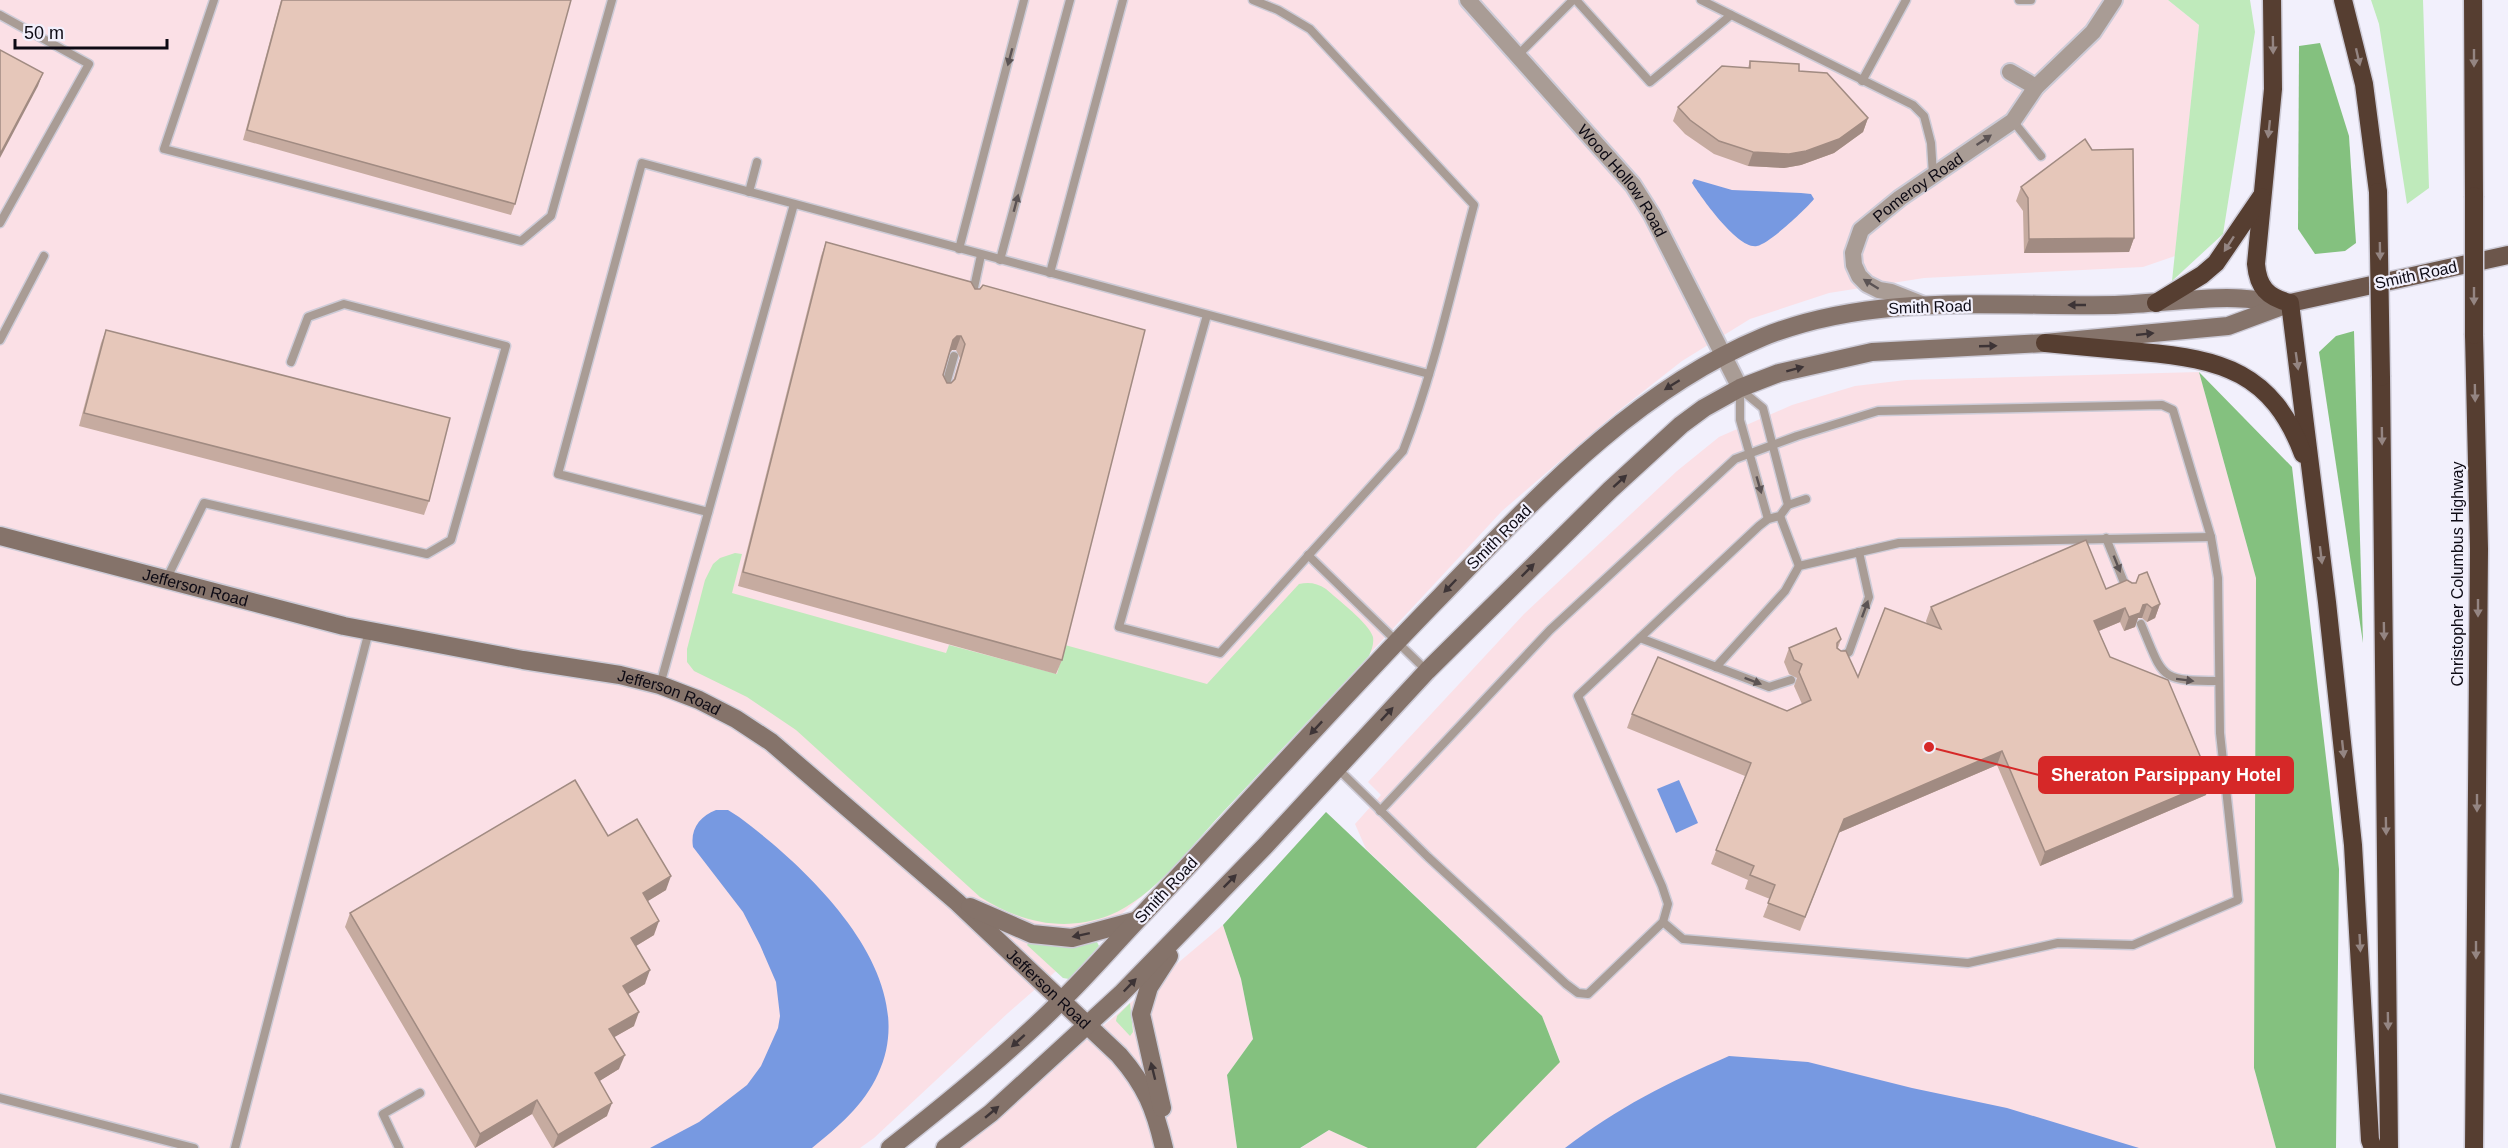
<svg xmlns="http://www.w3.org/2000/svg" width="2508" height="1148" viewBox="0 0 2508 1148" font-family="Arial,sans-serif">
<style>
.commercial{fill:#fbe0e6}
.green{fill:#bfeabb}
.forest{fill:#84c17f}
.water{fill:#7799e1}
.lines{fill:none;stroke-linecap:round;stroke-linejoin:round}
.lane-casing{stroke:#cdcbd7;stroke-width:11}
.street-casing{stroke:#cdcbd7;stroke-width:20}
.secondary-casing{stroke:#cdcbd7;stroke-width:21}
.primary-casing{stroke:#cdcbd7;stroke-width:21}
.highway-casing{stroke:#cdcbd7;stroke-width:21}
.lane{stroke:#a99c95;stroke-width:8}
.street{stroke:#a99c95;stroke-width:16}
.secondary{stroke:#85736a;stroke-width:18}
.primary{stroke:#6c564b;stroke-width:18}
.highway{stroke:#563e31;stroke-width:18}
.highway-bridge-casing{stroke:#cdcbd7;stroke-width:21;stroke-linecap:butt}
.highway-bridge{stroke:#563e31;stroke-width:18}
.wall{fill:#c6aba0;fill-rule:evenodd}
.shaded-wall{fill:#a18b82}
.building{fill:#e6c7ba;stroke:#a18b82;stroke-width:1.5;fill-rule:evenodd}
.oneway{fill:#948582}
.oneway2{fill:#5b5354}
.oneway3{fill:#3d3436}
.labels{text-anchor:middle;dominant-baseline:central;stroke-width:4.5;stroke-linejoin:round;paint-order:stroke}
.street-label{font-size:16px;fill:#0d0a14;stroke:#f2f0fc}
.leader{fill:none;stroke:#d62828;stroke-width:2}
.callout-dot{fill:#d62828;stroke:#f2f0fc;stroke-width:2}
.callout{fill:#d62828;stroke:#d62828;stroke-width:2}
.callout-label{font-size:18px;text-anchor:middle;font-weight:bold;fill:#fff}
</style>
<rect width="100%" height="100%" fill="#f2f0fc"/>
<g class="commercial">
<polygon points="0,0 2168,0 2199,25 2175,256 2143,267 1924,278 1829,293 1750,319 1682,361 1617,412 1502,511 1156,884 1008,1013 874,1138 860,1148 0,1148"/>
<polygon points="2199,372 2256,578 2254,1068 2276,1148 1476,1148 1560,1061 1542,1016 1366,849 1355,824 1381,795 1368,782 1524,614 1677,471 1719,437 1792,405 1855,386 1906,380"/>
<polygon points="1223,925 1241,979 1253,1039 1227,1075 1237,1148 958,1148"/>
<polygon points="1329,1130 1368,1148 1301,1148"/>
</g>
<g class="green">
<polygon points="2168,0 2250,0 2255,32 2223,234 2172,281 2199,25"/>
<polygon points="2371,0 2423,0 2429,188 2407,204 2379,24"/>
<path d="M 735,553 L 742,554 L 732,593 L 946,653 L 949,645 L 1057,674 L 1065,645 L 1207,684 L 1299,584 C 1309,582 1317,583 1326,589 C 1337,599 1369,623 1373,637 C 1374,644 1372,649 1369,656 C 1320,708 1272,760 1223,812 C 1191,846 1153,898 1110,915 C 1064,933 1020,922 980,897 L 796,730 L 747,697 L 694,671 L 687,662 L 687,649 L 705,580 L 713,564 L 720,558 Z"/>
<path d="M 1029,942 C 1052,947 1074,945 1097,942 L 1099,946 L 1069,979 L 1063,978 L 1027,945 Z"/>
<polygon points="1130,1003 1133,1032 1130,1036 1116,1021 1117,1016"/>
</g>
<g class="forest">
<polygon points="2320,43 2349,136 2356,243 2345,251 2315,254 2298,229 2299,46"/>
<polygon points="2354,331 2363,643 2319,352 2336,336"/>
<polygon points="2199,372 2292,467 2339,869 2336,1148 2276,1148 2254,1068 2256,578"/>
<polygon points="1326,812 1542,1016 1560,1062 1476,1148 1368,1148 1329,1130 1300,1148 1237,1148 1227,1075 1253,1039 1241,979 1223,925"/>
</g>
<g class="water">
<path d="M 1694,179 L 1732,190 L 1801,193 L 1811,194 L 1814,199 C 1805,210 1770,243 1757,246 C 1738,250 1701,197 1692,183 Z"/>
<polygon points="1679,780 1698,823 1676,833 1657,789"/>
<path d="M 716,810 L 728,810 L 739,817 C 809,869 924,976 878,1074 C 864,1105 838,1127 812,1148 L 650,1148 L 699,1122 L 747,1085 L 761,1066 L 778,1028 L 780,1016 L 776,982 L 760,945 L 743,912 L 693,847 C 690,829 700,816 716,810 Z"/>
<path d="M 1729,1056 L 1808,1062 L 1912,1088 L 2007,1108 L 2139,1148 L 1565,1148 C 1617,1108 1669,1082 1729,1056 Z"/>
</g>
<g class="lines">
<defs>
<g id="lane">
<polyline points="214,0 164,149 521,241 551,216 612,0"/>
<polyline points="1576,0 1650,82 1731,15"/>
<polyline points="1701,0 1913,105 1924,116 1931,143 1933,175"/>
<polyline points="2019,0 2031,0"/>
<polyline points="0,15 89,64 0,223"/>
<polyline points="1518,55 1573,0"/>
<polyline points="1862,81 1906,0"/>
<polyline points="2013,121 2041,156"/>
<polyline points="749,192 757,162"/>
<polyline points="959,249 1024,0"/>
<polyline points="1000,260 1070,0"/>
<polyline points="1050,273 1123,0"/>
<polyline points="972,297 981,255"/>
<path d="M 1207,315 L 1119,627 L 1220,653 L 1403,451 C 1434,372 1452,287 1474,205 L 1310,29 L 1278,10 L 1253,0"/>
<polyline points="0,340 44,256"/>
<polyline points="1740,389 1740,420 1768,519"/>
<polyline points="1740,389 1763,408 1788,505"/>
<polyline points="944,391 954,356"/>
<polyline points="708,512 558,474 642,163 1429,374"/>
<polyline points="1780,516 1799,566"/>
<polyline points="2106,538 2127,590"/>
<polyline points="1308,555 1427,671"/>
<polyline points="166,580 204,503 427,554 451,540 506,346 344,304 308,317 291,362"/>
<path d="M 2141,624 C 2164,678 2158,681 2219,681"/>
<polyline points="1640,638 1769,687 1791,680"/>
<polyline points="1839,658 1849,652 1869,597 1859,552"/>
<polyline points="1716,667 1785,591 1799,566 1899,543 2211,537"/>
<polyline points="660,685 794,204"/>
<polyline points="1337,768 1428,857 1566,984 1578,993 1588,994 1663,922 1668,904 1662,886 1578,696 1759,526 1768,519 1780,516 1788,505 1806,499"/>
<polyline points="1380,811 1550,630 1735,459 1797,436 1878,411 2162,405 2173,410 2211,537 2218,578 2220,733 2238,900 2133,945 2058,943 1968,963 1683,939 1663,922"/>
<polyline points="0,1098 194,1148"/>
<polyline points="235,1148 369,631"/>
<polyline points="399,1148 383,1114 420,1093"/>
</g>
<g id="street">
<path id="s1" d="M 1468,0 L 1633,185 L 1652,215 L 1740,388"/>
<polyline points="2010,72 2036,87"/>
<path id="s2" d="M 1924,305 L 1891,292 L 1879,290 L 1867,284 L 1859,276 L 1854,265 L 1853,253 L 1861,230 L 1900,198 L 2013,121 L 2036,87 L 2093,32 L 2114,0"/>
</g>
<g id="secondary">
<path id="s3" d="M 0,536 L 344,626 L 523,660 L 620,675 L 660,685 L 699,700 L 736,719 L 771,742 L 957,902 L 1119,1055 C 1146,1086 1155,1109 1164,1148"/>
<polyline points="970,907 1032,934 1072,938 1135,921"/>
<polyline points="1162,1108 1141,1014 1149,987 1169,956"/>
<path d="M 890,1148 C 949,1102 1008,1054 1061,1001 C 1090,973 1116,942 1144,913 C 1244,808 1340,699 1441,596 C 1537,497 1633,391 1763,337 C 1873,292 1998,307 2115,305 C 2152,304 2190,298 2227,298 C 2247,298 2268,301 2288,303"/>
<polyline points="945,1148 991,1113 1121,994 1266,845 1427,671 1610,490 1681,425 1704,408 1740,388 1779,373 1872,352 2045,343 2228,326 2285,305"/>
</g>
<polyline id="primary" points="2290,303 2508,255"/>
<g id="highway">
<path d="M 2272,0 L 2273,89 L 2256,264 C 2258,287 2267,297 2290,303 L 2327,602 L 2353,845 L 2370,1140 L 2373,1148"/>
<polyline points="2343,0 2364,84 2378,192"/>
<polyline points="2473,0 2474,196"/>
<polyline points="2156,303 2202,275 2216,263 2261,197"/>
<polyline points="2474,335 2479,549 2474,1148"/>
<path d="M 2045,343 C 2077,346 2109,349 2141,352 C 2222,359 2272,372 2303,454"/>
<polyline points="2381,377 2389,1148"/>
</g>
</defs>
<use href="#lane" class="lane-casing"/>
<use href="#street" class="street-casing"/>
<use href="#secondary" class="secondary-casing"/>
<use href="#primary" class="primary-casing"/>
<use href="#highway" class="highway-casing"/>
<use href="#lane" class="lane"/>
<use href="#street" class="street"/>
<use href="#secondary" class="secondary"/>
<use href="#primary" class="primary"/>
<use href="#highway" class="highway"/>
<defs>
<g id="highway-bridge">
<polyline points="2378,192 2381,377"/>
<polyline points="2474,335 2474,196"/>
</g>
</defs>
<use href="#highway-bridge" class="highway-bridge-casing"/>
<use href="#highway-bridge" class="highway-bridge"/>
</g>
<g class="wall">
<polygon points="281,0 571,0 515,204 511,215 243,140"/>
<polygon points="1750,61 1799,71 1868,118 1863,132 1834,153 1801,165 1784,168 1748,166 1714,154 1685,134 1673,121 1678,107 1748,68"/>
<polygon points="2021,187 2134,238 2129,252 2024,253 2023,211 2016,201"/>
<path d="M 826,242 L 971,282 L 1062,660 L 1056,674 L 738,586 L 821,256 ZM 952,350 L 956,350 L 960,358 L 953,381 L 951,383 L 947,383 L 943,375 L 950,352 Z"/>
<polygon points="106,330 429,501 424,515 79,426 101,343"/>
<polygon points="2106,589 2160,604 2155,618 2147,622 2142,618 2138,618 2135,627 2124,631 2120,622 2099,631 2110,657 2206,795 2040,866 1997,765 1838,833 1800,931 1763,917 1770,899 1745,889 1748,880 1711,864 1745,776 1627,728 1632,714 1787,711 1802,704 1794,686 1797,678 1789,674 1784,662 1789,648 1841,639 1838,648 1858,677 1927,624 1926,621 1931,607"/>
<polygon points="608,836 666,890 648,901 654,935 636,946 645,984 628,994 634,1026 614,1037 619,1069 599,1081 607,1116 554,1148 552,1148 532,1114 475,1148 345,927 350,913"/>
</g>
<g class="shaded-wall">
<polygon points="43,73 38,86 0,158 0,154"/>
<polygon points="1868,118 1863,132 1834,153 1801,165 1784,168 1748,166 1753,152"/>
<polygon points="2134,238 2129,252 2024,253 2029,239"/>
<polygon points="957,336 961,336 956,350 952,350 948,354 953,340"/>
<polygon points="2147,604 2142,618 2138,618 2135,627 2124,631 2129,617 2143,605"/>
<polygon points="2160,604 2155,618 2147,622 2152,608"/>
<polygon points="2125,608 2120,622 2089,635 2094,621"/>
<polygon points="2002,751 1997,765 1838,833 1800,931 1844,819"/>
<polygon points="2211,782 2206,795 2040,866 2045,852"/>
<polygon points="671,876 666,890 638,907 643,893"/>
<polygon points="659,921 654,935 626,952 631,938"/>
<polygon points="650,970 645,984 618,1000 623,986"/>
<polygon points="639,1012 634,1026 604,1043 609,1029"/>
<polygon points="625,1055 619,1069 590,1087 595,1073"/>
<polygon points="537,1100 532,1114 475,1148 480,1134"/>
<polygon points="612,1103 607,1116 553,1148 558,1135"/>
</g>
<g class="building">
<polygon points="282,0 571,0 515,204 247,130"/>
<polygon points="0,50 43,73 0,154"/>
<polygon points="1750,61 1799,64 1799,71 1827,73 1868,118 1839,139 1806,151 1789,154 1753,152 1719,141 1690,120 1678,107 1722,66 1750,68"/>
<polygon points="2085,139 2092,150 2133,149 2134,238 2029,239 2028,198 2021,187"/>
<path d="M 826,242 L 971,282 L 975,289 L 980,289 L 983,285 L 1145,330 L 1062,660 L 743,572 ZM 957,336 L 961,336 L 965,344 L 955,379 L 951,383 L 947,383 L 943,375 L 953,340 Z"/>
<polygon points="106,330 450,418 429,501 84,413"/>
<polygon points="2086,540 2106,589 2127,580 2132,583 2136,583 2139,575 2147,572 2160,604 2152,608 2147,604 2143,605 2140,613 2129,617 2125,608 2094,621 2110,657 2168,680 2211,782 2045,852 2002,751 1844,819 1805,917 1768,903 1775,885 1750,875 1754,866 1716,850 1751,763 1632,714 1658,657 1787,711 1811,700 1799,672 1802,664 1794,660 1789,648 1836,628 1841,639 1837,643 1837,648 1841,651 1846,651 1858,677 1885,608 1941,629 1931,607"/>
<polygon points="575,780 608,836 637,819 671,876 643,893 659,921 631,938 650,970 623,986 639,1012 609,1029 625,1055 595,1073 612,1103 558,1135 537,1100 480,1134 350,913"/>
</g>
<defs><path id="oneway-solid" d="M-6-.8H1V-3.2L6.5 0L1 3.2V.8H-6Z" transform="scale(1.5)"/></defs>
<g class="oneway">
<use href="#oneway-solid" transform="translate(2273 45) rotate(89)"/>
<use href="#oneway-solid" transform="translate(2358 57) rotate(77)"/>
<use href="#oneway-solid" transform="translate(2474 58) rotate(90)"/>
<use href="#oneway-solid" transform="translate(2269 129) rotate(96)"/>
<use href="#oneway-solid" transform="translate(2229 244) rotate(123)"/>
<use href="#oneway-solid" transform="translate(2380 251) rotate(89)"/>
<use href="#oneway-solid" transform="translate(2474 296) rotate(90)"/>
<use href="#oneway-solid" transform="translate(2297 361) rotate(82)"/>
<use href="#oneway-solid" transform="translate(2475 393) rotate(89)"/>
<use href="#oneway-solid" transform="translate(2382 436) rotate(89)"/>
<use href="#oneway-solid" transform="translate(2321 555) rotate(83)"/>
<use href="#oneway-solid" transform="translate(2478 608) rotate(90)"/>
<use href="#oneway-solid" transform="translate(2384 631) rotate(89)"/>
<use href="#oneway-solid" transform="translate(2343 749) rotate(84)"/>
<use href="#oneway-solid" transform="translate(2477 803) rotate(90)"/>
<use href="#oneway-solid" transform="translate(2386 826) rotate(89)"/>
<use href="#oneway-solid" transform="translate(2360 943) rotate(87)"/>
<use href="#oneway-solid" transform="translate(2476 950) rotate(90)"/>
<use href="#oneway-solid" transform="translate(2388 1021) rotate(89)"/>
</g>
<g class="oneway2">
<use href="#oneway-solid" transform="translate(1010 57) rotate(105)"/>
<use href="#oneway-solid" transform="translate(1984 140) rotate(-34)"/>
<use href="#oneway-solid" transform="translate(1016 203) rotate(-75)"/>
<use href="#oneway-solid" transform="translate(1871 284) rotate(-148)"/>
<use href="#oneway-solid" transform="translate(1759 485) rotate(74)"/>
<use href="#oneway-solid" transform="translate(2117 564) rotate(68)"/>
<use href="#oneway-solid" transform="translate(1865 609) rotate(-70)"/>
<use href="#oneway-solid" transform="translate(2185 680) rotate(7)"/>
<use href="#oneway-solid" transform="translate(1753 681) rotate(21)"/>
</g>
<g class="oneway3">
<use href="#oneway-solid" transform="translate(2077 305) rotate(180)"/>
<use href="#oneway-solid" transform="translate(2145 334) rotate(-6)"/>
<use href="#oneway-solid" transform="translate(1988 346) rotate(-2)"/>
<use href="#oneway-solid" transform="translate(1795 369) rotate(-15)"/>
<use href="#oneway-solid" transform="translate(1672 385) rotate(148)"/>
<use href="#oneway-solid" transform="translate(1620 481) rotate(-42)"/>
<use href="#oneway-solid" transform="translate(1528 570) rotate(-45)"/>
<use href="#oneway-solid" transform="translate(1450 586) rotate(134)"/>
<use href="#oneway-solid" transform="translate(1387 714) rotate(-47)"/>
<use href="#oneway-solid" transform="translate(1316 728) rotate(133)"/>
<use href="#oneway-solid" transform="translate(1230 881) rotate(-45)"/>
<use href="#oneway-solid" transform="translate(1081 935) rotate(168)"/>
<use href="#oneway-solid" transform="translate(1130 985) rotate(-46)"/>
<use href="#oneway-solid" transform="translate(1018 1041) rotate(138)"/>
<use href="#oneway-solid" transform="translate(1153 1071) rotate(-104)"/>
<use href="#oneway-solid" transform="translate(992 1112) rotate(-40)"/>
</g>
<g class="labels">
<g class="street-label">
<text stroke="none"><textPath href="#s1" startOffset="238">Wood Hollow Road</textPath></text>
<text stroke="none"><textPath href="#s2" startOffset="192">Pomeroy Road</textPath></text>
<text transform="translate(2416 275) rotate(-12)">Smith Road</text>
<text transform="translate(1930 307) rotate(-2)">Smith Road</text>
<text transform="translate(1499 537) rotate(-45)">Smith Road</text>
<text transform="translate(2457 574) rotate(-90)">Christopher Columbus Highway</text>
<text stroke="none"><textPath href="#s3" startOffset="202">Jefferson Road</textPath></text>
<text stroke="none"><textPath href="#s3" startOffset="688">Jefferson Road</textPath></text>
<text transform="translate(1166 890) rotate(-47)">Smith Road</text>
<text stroke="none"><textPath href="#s3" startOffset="1174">Jefferson Road</textPath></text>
</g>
</g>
<path class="leader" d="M1929 747L2039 775"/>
<circle class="callout-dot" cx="1929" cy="747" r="6"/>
<rect class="callout" x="2039" y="757" width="254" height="36" rx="6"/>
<g class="callout-label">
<text x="2166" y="781">Sheraton Parsippany Hotel</text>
</g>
<path d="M15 39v9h152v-9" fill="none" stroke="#0d0a14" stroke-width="3"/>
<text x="24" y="39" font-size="18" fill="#0d0a14" stroke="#f2f0fc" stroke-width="4.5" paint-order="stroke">50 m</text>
</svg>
